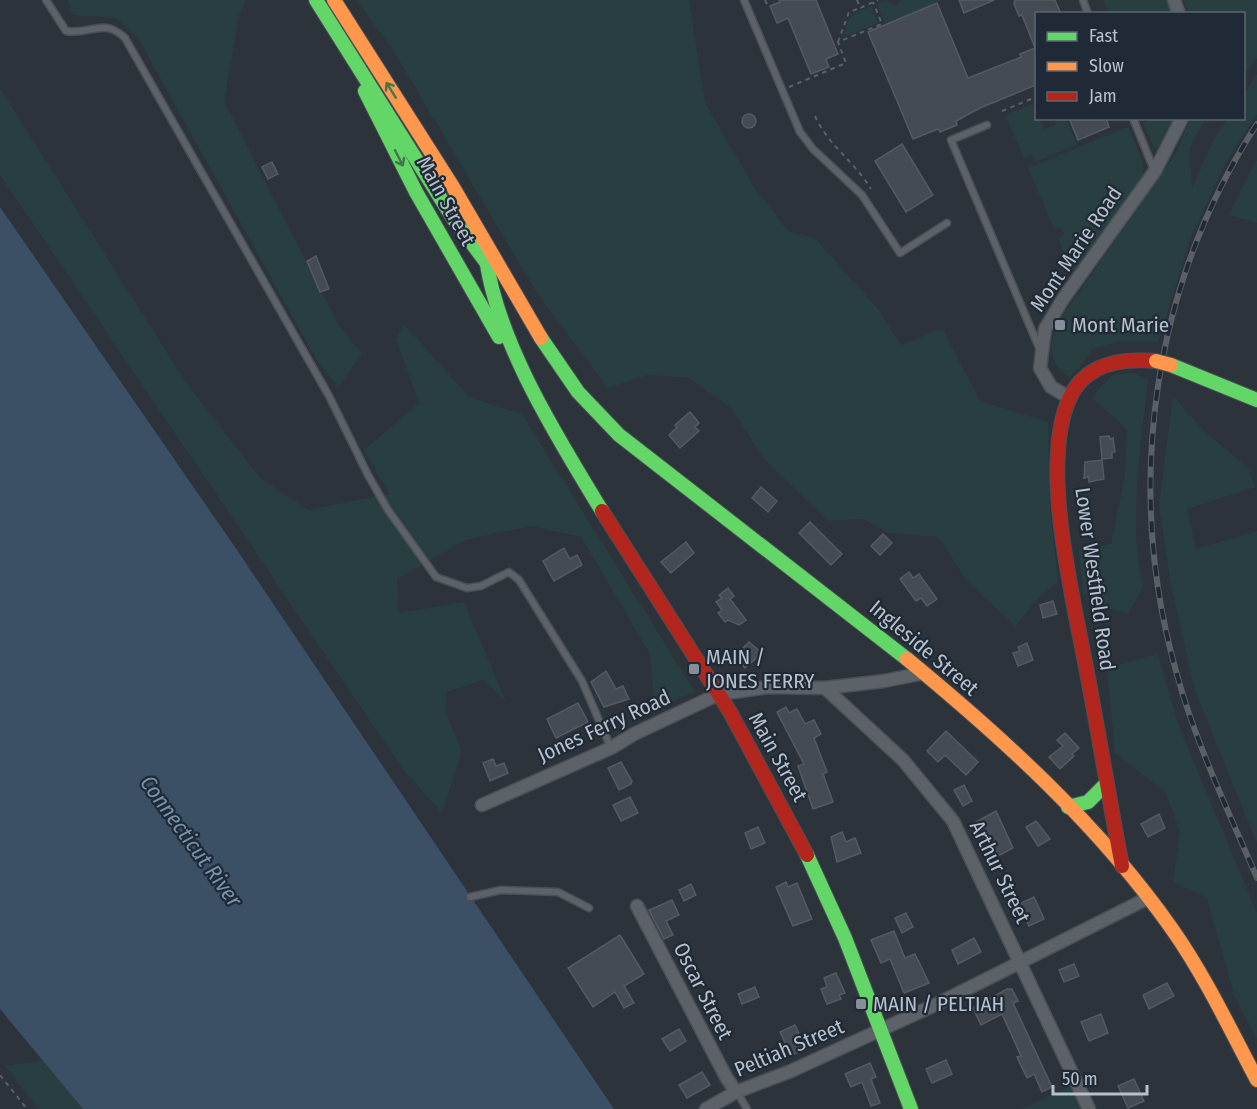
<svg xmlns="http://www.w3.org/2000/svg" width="1257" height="1109" viewBox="0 0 1257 1109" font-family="'Fira Sans Condensed',sans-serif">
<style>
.green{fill:#293e41}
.water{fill:#3b4f65}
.building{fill:#454b52;stroke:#545a63;stroke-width:1.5}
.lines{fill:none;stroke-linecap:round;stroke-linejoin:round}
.lane-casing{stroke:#4a4f55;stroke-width:9}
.street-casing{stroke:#4a4f55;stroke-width:15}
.fast-casing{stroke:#4a4f55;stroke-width:16}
.slow-casing{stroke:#4a4f55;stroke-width:16}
.jam-casing{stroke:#4a4f55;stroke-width:16}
.path{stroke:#5a6166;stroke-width:2;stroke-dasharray:4.5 4.5;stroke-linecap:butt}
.lane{stroke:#5d6269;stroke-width:6}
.street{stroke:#5d6269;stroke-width:12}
.fast{stroke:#63d668;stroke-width:14}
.slow{stroke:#ff974d;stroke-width:14}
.jam{stroke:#b3261e;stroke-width:14}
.rail-casing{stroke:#5b6066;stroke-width:6}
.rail{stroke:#1f2a36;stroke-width:4;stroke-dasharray:11;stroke-linecap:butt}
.slow-bridge-casing{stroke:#4a4f55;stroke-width:16;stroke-linecap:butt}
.slow-bridge{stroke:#ff974d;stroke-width:14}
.oneway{stroke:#3e774c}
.poi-dot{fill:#868f99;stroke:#1f2a36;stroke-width:2}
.labels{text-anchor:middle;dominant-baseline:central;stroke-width:4.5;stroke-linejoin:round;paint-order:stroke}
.street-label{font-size:21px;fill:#b7c0cb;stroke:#1f2a36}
.poi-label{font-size:21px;fill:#b7c0cb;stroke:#1f2a36;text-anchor:start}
.water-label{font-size:22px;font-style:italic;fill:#7892ad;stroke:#1f2a36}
</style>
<rect width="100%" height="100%" fill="#2c333b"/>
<g class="green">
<polygon points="67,0 246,0 239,15 224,101 339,326 362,354 338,387 316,359 139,40 116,18 73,15"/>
<polygon points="356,0 689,0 705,103 755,188 788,231 815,238 877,308 901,345 942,328 980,401 1048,422 1050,506 1058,582 1039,597 1015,626 967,581 938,537 889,533 863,519 828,521 763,458 732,409 689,378 648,375 608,388 539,296 391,47"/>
<polygon points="885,0 895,6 902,0 943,0 885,24 877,4"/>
<polygon points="1103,0 1167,0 1172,13 1109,13"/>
<polygon points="1183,0 1257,0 1257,58 1244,75 1244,14 1189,13"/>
<polygon points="871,6 878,23 842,38 851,15"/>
<path d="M 1257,74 L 1257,114 L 1226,162 L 1190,240 L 1158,342 L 1119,342 L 1092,349 L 1079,368 L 1069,377 C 1043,358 1050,335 1065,312 L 1176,153 L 1190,119 L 1206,119 L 1190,147 L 1192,189 L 1214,138 L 1228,119 L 1244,118 L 1244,95 Z"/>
<polygon points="0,88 185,381 260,478 308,510 389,494 364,450 419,403 396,339 404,324 469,397 522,414 695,692 655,709 650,654 581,537 532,526 465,540 397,579 399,613 464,602 506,702 483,680 446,692 447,716 462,751 442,813 402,768 0,175"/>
<polygon points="1033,104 1036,118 1039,119 1044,129 1056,124 1054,119 1066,119 1077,145 1035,162 1032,155 1024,158 1005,115"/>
<polygon points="1152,119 1174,119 1159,148 1154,147 1143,124"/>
<polygon points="1128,127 1143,162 1143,177 1072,273 1058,238 1065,234 1062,228 1054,229 1028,168"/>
<polygon points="1257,159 1257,223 1229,215"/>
<path d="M 1132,373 L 1148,379 C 1141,447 1128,520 1143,587 L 1128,613 L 1099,607 L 1083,593 L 1079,550 L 1111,544 L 1125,476 L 1127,430 L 1092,397 L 1112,375 Z"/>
<polygon points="1173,396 1203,430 1248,468 1255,487 1187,509 1196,549 1257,531 1257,843 1195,691 1171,585 1159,505"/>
<polygon points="1158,654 1178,724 1257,913 1257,1039 1234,995 1207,898 1173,882 1180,832 1166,793 1115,753 1107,668"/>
<polygon points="42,1061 43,1061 83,1109 39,1109 5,1066"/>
<polygon points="1071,1086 1082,1109 1022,1109"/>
</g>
<polygon class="water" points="0,207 237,550 614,1109 83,1109 0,1009"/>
<g class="building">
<polygon points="779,0 816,0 838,54 826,59 829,67 811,74 788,18 777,23 770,6 780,2"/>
<polygon points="959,0 994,0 964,13"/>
<polygon points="1015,0 1055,0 1061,14 1036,14 1036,85 980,108 956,121 957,125 940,132 938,129 913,139 868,32 937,3 968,78 1021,57 1020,54 1035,48 1022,15 1019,16 1014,4"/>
<circle cx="749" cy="121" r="7"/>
<polygon points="1069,118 1106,118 1109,127 1078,140"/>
<polygon points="902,144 933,195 906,212 875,161"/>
<polygon points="272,162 278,174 268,179 262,167"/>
<polygon points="316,256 329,289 320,292 307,261"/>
<polygon points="690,412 699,423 695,427 699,431 680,448 669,435 677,427 675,425"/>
<polygon points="1109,436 1110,439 1113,438 1115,452 1112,452 1112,458 1102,459 1100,437"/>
<polygon points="1102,460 1104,479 1089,482 1089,477 1084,478 1085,462"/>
<polygon points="761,487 777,501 768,512 752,498"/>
<polygon points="810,522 842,554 831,565 799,533"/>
<polygon points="883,534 892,543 880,555 871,546"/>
<polygon points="686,542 694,553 671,573 661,562"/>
<polygon points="564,548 570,559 577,555 582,565 554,581 543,561"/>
<polygon points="909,572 913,578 919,574 937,599 927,606 921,598 916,601 900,579"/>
<polygon points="728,588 734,596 730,599 746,620 739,625 728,620 725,622 718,613 722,610 716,602 722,598 719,595"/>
<polygon points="1053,601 1057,614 1043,618 1040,605"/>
<polygon points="749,642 762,653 745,668 735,656"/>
<polygon points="1027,643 1033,660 1018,666 1013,653 1020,651 1018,647"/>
<polygon points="606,671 616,689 623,686 629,699 604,707 591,682"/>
<polygon points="578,703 588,722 556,738 547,719"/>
<polygon points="786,707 789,713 797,709 805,724 814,720 821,734 814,738 827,772 823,774 833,802 813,809 798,766 804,764 777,712"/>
<polygon points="946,731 978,762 966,775 945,755 938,762 927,751"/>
<polygon points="1065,733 1079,748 1072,754 1074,756 1060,769 1049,757 1063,746 1057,740"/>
<polygon points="493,759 496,766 504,763 508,773 490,781 483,763"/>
<polygon points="621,762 632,781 631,784 619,790 608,768"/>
<polygon points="964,785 972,801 963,806 954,790"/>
<polygon points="630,797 638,813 621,821 613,805"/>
<polygon points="996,811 1013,848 998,856 987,836 979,838 972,824"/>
<polygon points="1159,814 1165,828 1148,837 1141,824"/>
<polygon points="1036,821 1050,839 1038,846 1026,827"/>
<polygon points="758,827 765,843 751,849 745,833"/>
<polygon points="842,832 846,842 855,838 861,853 837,862 831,837"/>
<polygon points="786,882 788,887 797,883 812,919 793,926 776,887"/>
<polygon points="691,884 696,895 684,901 679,890"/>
<polygon points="1034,897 1044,919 1029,926 1019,904"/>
<polygon points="672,900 679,915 666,921 673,935 664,939 649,910"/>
<polygon points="906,913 913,927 902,933 895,918"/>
<polygon points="894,931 905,958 915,954 929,983 904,993 890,959 881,963 871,940"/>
<polygon points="620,935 644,974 624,986 634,1003 624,1008 615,992 593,1007 568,968"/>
<polygon points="974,938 981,952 958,964 952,950"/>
<polygon points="1074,964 1079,976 1064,982 1059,970"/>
<polygon points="836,973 845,993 839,995 841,999 827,1004 821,989 827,987 824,978"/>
<polygon points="1167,983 1174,996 1149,1009 1143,995"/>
<polygon points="755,987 759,997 742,1004 738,994"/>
<polygon points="1007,989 1012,989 1018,1001 1013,1003 1052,1087 1042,1092 1034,1074 1027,1078 1017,1057 1021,1056 1002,1014 981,1025 973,1008"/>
<polygon points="1101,1014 1108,1033 1089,1041 1081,1022"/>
<polygon points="795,1025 806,1049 791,1055 780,1032"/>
<polygon points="679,1029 686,1041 670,1051 662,1039"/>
<polygon points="946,1060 952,1074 932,1083 926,1069"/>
<polygon points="870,1063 876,1077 871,1079 880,1103 871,1106 862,1082 851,1087 845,1074"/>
<polygon points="702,1072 710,1085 687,1098 679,1085"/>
<polygon points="1134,1079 1144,1101 1128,1108 1118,1086"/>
</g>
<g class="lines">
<defs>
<g id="lane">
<path d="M 46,0 L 66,31 C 92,35 103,17 125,38 L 329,396 L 368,475 L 388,510 L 436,577 L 467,588 L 481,586 L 509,572 L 519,580 L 582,681 L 611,748"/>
<polyline points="744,0 800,132 813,149 862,195 900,253 947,223"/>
<polyline points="1083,0 1088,14"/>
<polyline points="1133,118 1154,170"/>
<polyline points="987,125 951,140 1040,350"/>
<polyline points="470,897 501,890 558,892 589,908"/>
<polyline points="737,1092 747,1109"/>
</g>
<g id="street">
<polyline points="1174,0 1179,14"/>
<polyline points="1070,398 1051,387 1040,368 1045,329 1063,299 1155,171 1182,118"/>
<polyline points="825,688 903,760 953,821 1089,1109"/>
<polyline points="482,805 611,748 634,734 719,694 768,687 825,688 884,681 924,673"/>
<polyline points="637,906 726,1077 736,1092"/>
<polyline points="706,1109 736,1092 791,1071 937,1004 1148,898"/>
</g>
<g id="fast">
<polyline points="316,0 453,218 486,262"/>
<polyline points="365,91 416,192 499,337"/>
<path d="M 485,249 C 493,336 557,437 602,511"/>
<polyline points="541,338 578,392 619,435 907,659"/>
<polyline points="1171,365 1257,400"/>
<polyline points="1068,807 1088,802 1106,784"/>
<polyline points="807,855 845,938 911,1109"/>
</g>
<g id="slow">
<polyline points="334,0 453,187 541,338"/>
<path d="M 907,659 C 1004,739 1099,825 1172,929 C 1205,976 1230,1029 1257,1080"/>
</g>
<g id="jam">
<polyline points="602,511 730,712 807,855"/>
<path d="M 1122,866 C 1110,804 1100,741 1088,678 C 1075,605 1038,465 1070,397 C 1086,363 1123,358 1156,361"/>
</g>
</defs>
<use href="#lane" class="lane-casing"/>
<use href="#street" class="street-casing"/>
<use href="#fast" class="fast-casing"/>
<use href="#slow" class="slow-casing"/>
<use href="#jam" class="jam-casing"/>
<g class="path">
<polyline points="765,0 768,6"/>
<polyline points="857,0 860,8 878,0"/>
<polyline points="838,42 849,12 860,8"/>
<polyline points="789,87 846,63 838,42 882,24 873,2"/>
<polyline points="1002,111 1036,97"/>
<path d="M 815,116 C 827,144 854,161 871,189"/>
<polyline points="0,1075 27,1109"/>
</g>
<use href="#lane" class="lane"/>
<use href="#street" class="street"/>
<use href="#fast" class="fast"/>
<use href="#slow" class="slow"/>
<use href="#jam" class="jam"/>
<defs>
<path id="rail" d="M 1257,124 C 1152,286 1124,486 1176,671 C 1195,742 1228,810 1257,878"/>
</defs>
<use href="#rail" class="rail-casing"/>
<use href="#rail" class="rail"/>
<defs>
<polyline id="slow-bridge" points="1156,361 1171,365"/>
</defs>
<use href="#slow-bridge" class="slow-bridge-casing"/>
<use href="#slow-bridge" class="slow-bridge"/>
</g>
<defs><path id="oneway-shaft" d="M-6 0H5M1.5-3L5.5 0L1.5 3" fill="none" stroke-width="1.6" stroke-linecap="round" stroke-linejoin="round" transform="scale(1.5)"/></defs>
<g class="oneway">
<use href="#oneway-shaft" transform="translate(391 90) rotate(-122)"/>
<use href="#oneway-shaft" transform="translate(399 158) rotate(63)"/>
</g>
<g class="poi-dot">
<rect x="1054" y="319" width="12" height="12" rx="3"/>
<rect x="688" y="663" width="12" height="12" rx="3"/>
<rect x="855" y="998" width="12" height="12" rx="3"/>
</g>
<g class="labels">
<g class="street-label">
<text transform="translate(446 201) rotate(61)">Main Street</text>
<text transform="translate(1076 249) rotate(-56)">Mont Marie Road</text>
<text transform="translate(1095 579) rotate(82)">Lower Westfield Road</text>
<text transform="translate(924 648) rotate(40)">Ingleside Street</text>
<text transform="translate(604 726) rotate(-25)">Jones Ferry Road</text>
<text transform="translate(778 757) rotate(61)">Main Street</text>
<text transform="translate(1000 872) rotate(64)">Arthur Street</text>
<text transform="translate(703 991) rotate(63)">Oscar Street</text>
<text transform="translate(789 1048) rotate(-23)">Peltiah Street</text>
</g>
<g class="poi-label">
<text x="1072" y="325">Mont Marie</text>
<text x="706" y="657">MAIN /<tspan x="706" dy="24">JONES FERRY</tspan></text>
<text x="873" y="1004">MAIN / PELTIAH</text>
</g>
<g class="water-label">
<text transform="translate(191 841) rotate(54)">Connecticut River</text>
</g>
</g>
<rect x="1035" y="12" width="210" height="108" fill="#1f2a36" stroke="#5c6672" stroke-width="1.5"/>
<rect x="1047" y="32" width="30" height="9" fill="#63d668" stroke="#5c6672" stroke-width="1.5"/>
<text x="1089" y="42" font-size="18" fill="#b7c0cb">Fast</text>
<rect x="1047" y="62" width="30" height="9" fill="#ff974d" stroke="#5c6672" stroke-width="1.5"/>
<text x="1089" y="72" font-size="18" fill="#b7c0cb">Slow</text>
<rect x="1047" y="92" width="30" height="9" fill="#b3261e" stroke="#5c6672" stroke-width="1.5"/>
<text x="1089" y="102" font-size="18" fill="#b7c0cb">Jam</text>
<path d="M1053 1085v9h94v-9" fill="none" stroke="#b7c0cb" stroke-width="3"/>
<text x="1062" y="1085" font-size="18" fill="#b7c0cb" stroke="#1f2a36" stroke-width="4.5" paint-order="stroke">50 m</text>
</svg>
